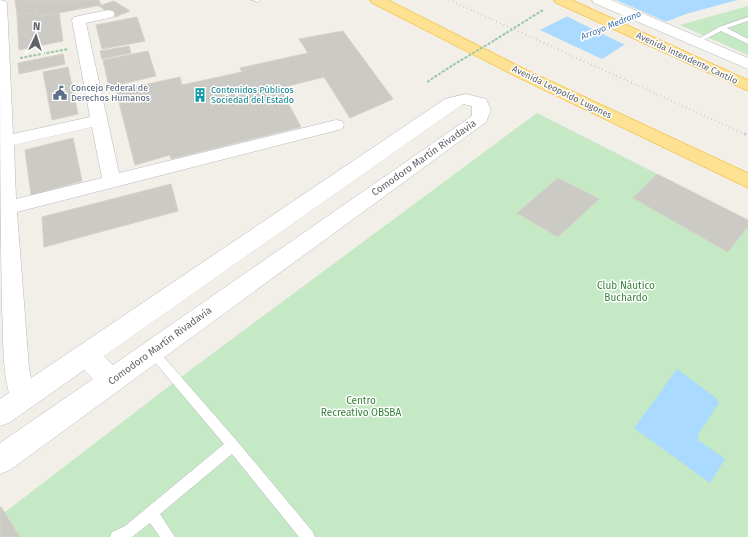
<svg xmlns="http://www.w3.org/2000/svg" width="748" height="537" viewBox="0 0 748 537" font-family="'Fira Sans',sans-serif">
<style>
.green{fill:#c5e8c5}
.water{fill:#aadaff}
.pier{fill:#f1efe8}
.building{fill:#cccac5;stroke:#d6d1c6}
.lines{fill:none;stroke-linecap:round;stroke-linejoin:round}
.lane-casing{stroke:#b5b8bc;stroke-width:1}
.street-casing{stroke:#b5b8bc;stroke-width:1}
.secondary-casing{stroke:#b6babf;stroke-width:1}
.highway-casing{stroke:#f9ab00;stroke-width:1}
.path{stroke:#9cc7a9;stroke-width:2;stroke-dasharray:3 1.5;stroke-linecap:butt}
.lane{fill:#fff;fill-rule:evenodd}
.street{fill:#fff;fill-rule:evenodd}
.secondary{fill:#fff;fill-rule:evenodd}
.highway{fill:#fde293;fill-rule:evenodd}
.rail-far1{stroke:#b6b7b8;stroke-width:2;stroke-dasharray:0.5 3.5;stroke-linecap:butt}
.rail{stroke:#b6b7b8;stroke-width:3;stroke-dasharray:1 4.5;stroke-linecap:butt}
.path-bridge{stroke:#9cc7a9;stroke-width:2;stroke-dasharray:3 1.5;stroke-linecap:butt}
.labels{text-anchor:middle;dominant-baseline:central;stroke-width:3;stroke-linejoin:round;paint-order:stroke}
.far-water-label{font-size:9px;font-style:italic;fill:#4174aa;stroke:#fff}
.far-street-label{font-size:9px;fill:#5f6368;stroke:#fff}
.far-service-label{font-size:9px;fill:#4e5e75;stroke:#fff;text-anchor:start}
.far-culture-label{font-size:9px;fill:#0d838f;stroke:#fff;text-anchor:start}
.street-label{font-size:10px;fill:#5f6368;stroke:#fff}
.park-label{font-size:10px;fill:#348238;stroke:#fff}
</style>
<rect width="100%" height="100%" fill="#f1efe8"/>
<g class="green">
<polygon points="748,6 748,55 680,25"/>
<polygon points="537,113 748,220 748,537 0,537 0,516 185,374"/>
</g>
<g class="water">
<polygon points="600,0 737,0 686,14 652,27 602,59 540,30"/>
<polygon points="677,369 716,398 719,403 698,435 698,440 725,459 710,483 634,428"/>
</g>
<polygon class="pier" points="594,0 616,0 669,23 653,29 627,46 564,15"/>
<g class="building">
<polygon points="15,0 99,0 101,5 37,17 36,12 17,15"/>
<polygon points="114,1 130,11 115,17 99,6"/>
<polygon points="36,12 37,17 59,13 63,41 19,50 17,15"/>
<polygon points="137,17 145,41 102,49 96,25"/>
<polygon points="343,31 393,99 350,118 324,77 280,88 301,127 171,159 170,155 135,165 116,91 180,77 182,85 242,72 240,68 308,53 299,39"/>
<polygon points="129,46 131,53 102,59 100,51"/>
<polygon points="148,51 156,76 109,87 103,60"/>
<polygon points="63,54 65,64 19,74 18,63"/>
<polygon points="68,67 78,114 52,120 43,72"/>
<polygon points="73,138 82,181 31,195 25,150"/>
<polygon points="657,174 748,220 748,226 728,252 633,198"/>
<polygon points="558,178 599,199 558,237 517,213"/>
<polygon points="171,184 178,211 44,247 42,217"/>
<polygon points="0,507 1,507 20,537 0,537"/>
</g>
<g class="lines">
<defs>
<g id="lane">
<polygon points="252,0 261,0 258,2"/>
<polygon points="748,17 748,21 727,28 748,39 748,44 721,31 698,43 693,42 719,27"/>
<polygon points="152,346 156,348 237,441 313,532 315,537 299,537 232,454 160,514 175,537 160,537 150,523 132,537 110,537 112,532 125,526 224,444 148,354 146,351 148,348"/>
</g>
<path id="street" d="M 0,0 L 5,1 L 7,4 L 13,134 L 90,117 L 72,20 L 74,17 L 108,10 L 113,11 L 115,14 L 113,17 L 86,23 L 119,173 L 336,120 L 342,121 L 344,125 L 342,129 L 17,212 L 29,368 L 35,399 L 32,407 L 23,410 L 14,407 C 1,378 4,340 2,309 C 0,206 0,103 0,0 ZM 92,127 L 102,178 L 16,199 L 14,145 Z"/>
<g id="secondary">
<polygon points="592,0 611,0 748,58 748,69 594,3"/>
<path d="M 466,94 L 486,99 L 491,110 L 486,122 L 10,470 L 0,474 L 0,443 L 93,379 L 84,370 L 9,423 L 0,426 L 0,399 L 445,99 ZM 463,104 L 472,106 L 472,116 L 113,365 L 104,356 Z"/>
</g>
<g id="highway">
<polygon points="370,0 388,0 527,70 748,173 748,188 515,76 372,3"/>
<polygon points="554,0 572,0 748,80 748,91 556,3"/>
</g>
</defs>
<use href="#lane" class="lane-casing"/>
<use href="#street" class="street-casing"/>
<use href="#secondary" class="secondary-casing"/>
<use href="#highway" class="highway-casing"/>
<g class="path">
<polyline points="495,40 506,33"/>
<polyline points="20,58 68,49"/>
<polyline points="427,82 453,65"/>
</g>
<use href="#lane" class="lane"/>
<use href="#street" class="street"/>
<use href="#secondary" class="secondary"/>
<use href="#highway" class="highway"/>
<polyline class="rail-far1" points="449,0 747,135"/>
<polyline class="rail" points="745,134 748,135"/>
<g class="path-bridge">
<polyline points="506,33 543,10"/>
<polyline points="453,65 495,40"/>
</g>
</g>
<defs>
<symbol id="civic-bare" viewBox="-9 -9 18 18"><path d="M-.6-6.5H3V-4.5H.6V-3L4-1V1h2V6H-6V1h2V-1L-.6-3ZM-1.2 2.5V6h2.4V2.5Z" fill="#5c6f8a" stroke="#fff" stroke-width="2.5" paint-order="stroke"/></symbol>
<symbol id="building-bare" viewBox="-9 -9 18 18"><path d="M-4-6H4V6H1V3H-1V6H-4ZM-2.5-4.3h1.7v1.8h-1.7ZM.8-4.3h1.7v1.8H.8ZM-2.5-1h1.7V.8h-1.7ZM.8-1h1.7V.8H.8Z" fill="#0f9aa8" stroke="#fff" stroke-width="2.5" paint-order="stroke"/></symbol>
</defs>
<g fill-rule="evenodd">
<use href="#civic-bare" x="50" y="83" width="20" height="20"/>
<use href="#building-bare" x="190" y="85" width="20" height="20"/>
</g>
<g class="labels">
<g class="far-water-label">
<text transform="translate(611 25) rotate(-22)">Arroyo Medrano</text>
</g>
<g class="far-street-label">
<text transform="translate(687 58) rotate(25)">Avenida Intendente Cantilo</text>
<text transform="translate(562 92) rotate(26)">Avenida Leopoldo Lugones</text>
</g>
<g class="far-service-label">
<text x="71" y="88">Concejo Federal de<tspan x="71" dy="10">Derechos Humanos</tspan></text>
</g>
<g class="far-culture-label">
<text x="211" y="90">Contenidos Públicos<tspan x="211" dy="10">Sociedad del Estado</tspan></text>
</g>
<g class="street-label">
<text transform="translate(424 158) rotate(-35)">Comodoro Martín Rivadavia</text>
<text transform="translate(160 346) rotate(-36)">Comodoro Martín Rivadavia</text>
</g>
<g class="park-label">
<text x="626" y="286">Club Náutico<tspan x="626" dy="12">Buchardo</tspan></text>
<text x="361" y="401">Centro<tspan x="361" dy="12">Recreativo OBSBA</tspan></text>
</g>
</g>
<g transform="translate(36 36) rotate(4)" stroke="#ffffff" stroke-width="3" paint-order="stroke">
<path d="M0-3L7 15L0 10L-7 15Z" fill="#5f6368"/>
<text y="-6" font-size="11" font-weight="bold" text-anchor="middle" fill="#5f6368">N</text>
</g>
</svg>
